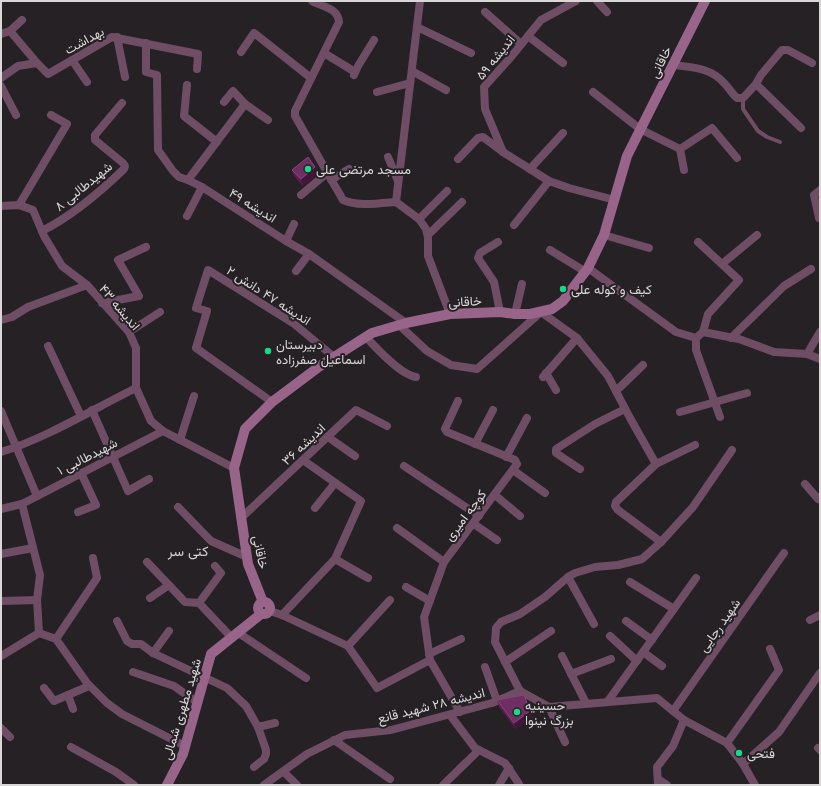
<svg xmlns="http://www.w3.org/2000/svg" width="821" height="786" viewBox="0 0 821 786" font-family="Inter,Vazirmatn,sans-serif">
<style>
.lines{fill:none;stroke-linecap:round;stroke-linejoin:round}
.lane{stroke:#6e4d65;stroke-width:4}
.street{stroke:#6e4d65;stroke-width:8}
.secondary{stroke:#99648a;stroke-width:10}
.wall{fill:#621b54}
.shaded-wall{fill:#44153b}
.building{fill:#6f2f62;stroke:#804a75}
.poi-dot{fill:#18d989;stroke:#252124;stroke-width:1.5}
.labels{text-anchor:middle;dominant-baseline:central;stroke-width:4;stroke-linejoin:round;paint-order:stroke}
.street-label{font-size:13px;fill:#dad7d9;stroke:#252124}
.poi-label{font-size:13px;fill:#dad7d9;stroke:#252124;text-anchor:start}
.neighbourhood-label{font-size:14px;fill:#d5cfd3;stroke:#252124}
</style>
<rect width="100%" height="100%" fill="#252124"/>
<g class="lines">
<polyline class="lane" points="743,98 743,109 758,131 767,137 780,142"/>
<g class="street">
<path d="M 312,1 C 323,7 338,8 339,22 L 295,111 L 295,116 L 343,200 C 359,207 380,203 396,202"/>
<polyline points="420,1 396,202 419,219 426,229 428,238 428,256 450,314"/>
<polyline points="597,1 607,12"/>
<polyline points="485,12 521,44"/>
<polyline points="417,27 471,53"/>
<polyline points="10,31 22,20"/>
<polyline points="1,34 10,31 37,63"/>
<polyline points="528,36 563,63"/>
<polyline points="117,37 125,77"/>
<polyline points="146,43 146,72 157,75 158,150 173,171 179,177 188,180"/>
<polyline points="241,52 254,33 311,78"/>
<polyline points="324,53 355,72"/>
<polyline points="72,60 87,82"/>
<path d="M 673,65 C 692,67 712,68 725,84 C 730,89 732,94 737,98 L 743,98 L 756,84 L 761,75 L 782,50 L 788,50 L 812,63"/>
<polyline points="412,71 446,90"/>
<polyline points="354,75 358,66 374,40"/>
<polyline points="1,78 18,66 37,63 48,74 112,37 198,54 197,69"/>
<polyline points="756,84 801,128"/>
<polyline points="187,85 184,116 217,142"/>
<polyline points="1,86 16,115"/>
<polyline points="377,92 410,83"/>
<polyline points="593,92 640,129 680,149 712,128 737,158"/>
<polyline points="224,102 233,91 245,104"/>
<polyline points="268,120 245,104 188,180 202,187 286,241 309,254 406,323"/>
<polyline points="680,149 684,170"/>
<polyline points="503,152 485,109 484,87 511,57 541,20 576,1"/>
<polyline points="388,157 398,181"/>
<polyline points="458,159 478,138 483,137 503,152 549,181 569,188 615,200"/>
<polyline points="530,169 563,133"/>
<polyline points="331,180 349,169"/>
<polyline points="301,195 327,173"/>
<polyline points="19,205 67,124 51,115"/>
<polyline points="1,206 19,205 33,210 44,236 62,266 87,285 129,332 136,348 136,388 151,421 163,431 234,468"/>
<polyline points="187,216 202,187"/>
<polyline points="819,218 814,195 820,190"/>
<polyline points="419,219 447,191"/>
<polyline points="514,225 549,181"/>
<path d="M 42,231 C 72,216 99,193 124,169 L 125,166 L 123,163 L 95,140 L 95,135 L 122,103"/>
<polyline points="428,235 462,202"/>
<polyline points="604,235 649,248"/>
<polyline points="286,241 294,224"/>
<polyline points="498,242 480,253 478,258 494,282 500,312"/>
<polyline points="698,242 739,280 708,314 703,332"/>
<polyline points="550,250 586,272"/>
<polyline points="722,264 757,235"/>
<polyline points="588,268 676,332 696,338"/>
<polyline points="296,271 309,254"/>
<polyline points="102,303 139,296 118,260 146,247"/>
<polyline points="515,314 522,284"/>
<polyline points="1,320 12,317 28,307 87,285"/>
<polyline points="399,325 427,351 451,365 477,369 541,312 577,338 608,376 630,418 656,464 616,502 615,506 618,510 661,542 642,559 618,565 595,567 575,573 568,577 545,597 520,614 501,622 496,628 495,642 520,691"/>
<polyline points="129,332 160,312"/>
<path d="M 366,337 C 377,349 401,375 416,377"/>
<polyline points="696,338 703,332 739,339 774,352 807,354 820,359"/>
<polyline points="696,338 696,350 720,417"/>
<polyline points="731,338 784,286 811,269"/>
<polyline points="48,346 81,416"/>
<polyline points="807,354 820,332"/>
<polyline points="546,373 556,390"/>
<polyline points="543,377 577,338"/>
<polyline points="616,391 643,365"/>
<polyline points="272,402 196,348 207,311 196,308 208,270 293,323 334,357"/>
<polyline points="92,410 128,491 149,479"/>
<polyline points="1,411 37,496"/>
<polyline points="680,412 747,393"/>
<polyline points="328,437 355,456"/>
<polyline points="180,440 194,396"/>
<polyline points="475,444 493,410"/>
<path d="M 1,452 C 47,438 93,409 136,388"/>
<polyline points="506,457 527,418"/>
<polyline points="656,464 695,445"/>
<polyline points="404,466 479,516"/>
<polyline points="580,469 556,453 556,449 595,424 625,409"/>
<polyline points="513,470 545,493"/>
<polyline points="805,484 818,499 820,497"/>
<polyline points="495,495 520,516"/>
<polyline points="22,504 40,575 37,600 39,633"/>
<polyline points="178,507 211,541 247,557"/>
<polyline points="315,508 335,483"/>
<polyline points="1,509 22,504 163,431"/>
<polyline points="78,512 96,505 81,473"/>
<polyline points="241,518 356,410 387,426"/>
<polyline points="474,524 497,540"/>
<polyline points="397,528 444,562"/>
<polyline points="661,542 693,507 732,450"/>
<polyline points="1,554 33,548"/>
<polyline points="335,559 368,578"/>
<polyline points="147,562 185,602 199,603 231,637"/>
<polyline points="568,577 594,624"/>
<polyline points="630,582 674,609"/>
<polyline points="406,587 430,601"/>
<polyline points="150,598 169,585"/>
<polyline points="1,601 37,600"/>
<polyline points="199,603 221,573 215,566"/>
<polyline points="270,611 282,615 348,646 377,688 430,660 460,712"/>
<polyline points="282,615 335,559 361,501 303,460"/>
<polyline points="810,620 820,615"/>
<polyline points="117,621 127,641 132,644 141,644 153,653 227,688 246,706 258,727 266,750 266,754 264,759 254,767"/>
<polyline points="626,621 652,640"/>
<polyline points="237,632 306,678"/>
<polyline points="39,633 56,639 87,683 107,703 122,714 185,746"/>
<polyline points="610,636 637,661"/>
<polyline points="56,639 97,578 93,558"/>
<polyline points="348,646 390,600"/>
<polyline points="643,652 662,666"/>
<polyline points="153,653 169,631"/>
<polyline points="429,654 461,639"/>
<polyline points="1,656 39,633"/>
<polyline points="562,656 586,703"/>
<polyline points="430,660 424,617 444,562 517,464 515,460 447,432 445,429 458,401"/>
<polyline points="505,662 551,631"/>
<polyline points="485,667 497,701"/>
<polyline points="133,672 174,686 198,703"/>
<polyline points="571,674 611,659"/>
<polyline points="44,688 54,701 89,686"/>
<polyline points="520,691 549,707 657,698 684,720 727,743 743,764 755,785"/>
<polyline points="68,695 73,709"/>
<polyline points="608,701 696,578"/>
<polyline points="549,707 565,742"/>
<polyline points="673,711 784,553"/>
<polyline points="450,715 475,748 505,763 519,784"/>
<polyline points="258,727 275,723"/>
<polyline points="1,728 10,737"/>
<polyline points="334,740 390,779"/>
<polyline points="727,743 779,670 770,649"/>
<polyline points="71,747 116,772 134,785"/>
<polyline points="818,748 820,750"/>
<polyline points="743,764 779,732 820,673"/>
<polyline points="284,772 297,785"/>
<polyline points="658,779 667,785"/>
<polyline points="264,785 307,754 345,735 391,730 492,703 520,691"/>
<polyline points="443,785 479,750"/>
<polyline points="499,785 509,768"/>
<polyline points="658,785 657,767 673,746 684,720"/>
</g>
<g class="secondary">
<circle cx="264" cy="608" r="6"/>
<polyline points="263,602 248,564 234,468 245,429 272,402 320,366 372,333 406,323 450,314 500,312 515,314 530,314 552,309 563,301 588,268 604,235 627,156 705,1"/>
<polyline points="167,785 183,754 211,654 261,614"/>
</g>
</g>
<g class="wall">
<polygon points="315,167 318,174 303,186 294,176 292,170"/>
<polygon points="497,700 533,717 516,729 499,707"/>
</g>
<g class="shaded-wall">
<polygon points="315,167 318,174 303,186 301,179"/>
<polygon points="530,711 533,717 516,729 514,723"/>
</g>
<g class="building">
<polygon points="308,157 315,167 301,179 292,170"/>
<polygon points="524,695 530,711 514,723 497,700"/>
</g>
<g class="poi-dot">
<circle cx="308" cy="169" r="4"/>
<circle cx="563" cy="289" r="4"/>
<circle cx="268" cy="351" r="4"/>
<circle cx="517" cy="712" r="4"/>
<circle cx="739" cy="753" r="4"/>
</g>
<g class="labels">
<g class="street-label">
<text transform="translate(84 40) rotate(-29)">بهداشت</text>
<text transform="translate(495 57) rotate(-51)">اندیشه ۵۹</text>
<text transform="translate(660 62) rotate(-64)">خاقانی</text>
<text transform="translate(83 186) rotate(-39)">شهیدطالبی ۸</text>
<text transform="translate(253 205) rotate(32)">اندیشه ۴۹</text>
<text transform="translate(269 295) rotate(33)">اندیشه ۴۷ دانش ۲</text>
<text transform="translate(465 301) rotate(-3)">خاقانی</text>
<text transform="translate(120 307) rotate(50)">اندیشه ۴۳</text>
<text transform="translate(303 444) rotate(-43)">اندیشه ۳۶</text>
<text transform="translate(87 456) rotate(-27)">شهیدطالبی ۱</text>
<text transform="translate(465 515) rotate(-53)">کوچه امیری</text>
<text transform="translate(261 552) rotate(78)">خاقانی</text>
<text transform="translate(719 625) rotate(-55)">شهید رجایی</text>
<text transform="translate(431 705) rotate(-14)">اندیشه ۲۸ شهید قانع</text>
<text transform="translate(181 709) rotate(-73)">شهید مطهری شمالی</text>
</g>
<g class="poi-label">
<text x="316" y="169">مسجد مرتضی علی</text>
<text x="571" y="289">کیف و کوله علی</text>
<text x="276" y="344">دبیرستان<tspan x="276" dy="15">اسماعیل صفرزاده</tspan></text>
<text x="525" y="705">حسینیه<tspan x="525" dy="15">بزرگ نینوا</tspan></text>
<text x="747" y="753">فتحی</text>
</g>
<g class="neighbourhood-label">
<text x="188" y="550">کتی سر</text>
</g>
</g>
<rect width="821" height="786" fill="none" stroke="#dad7d9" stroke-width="4"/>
</svg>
